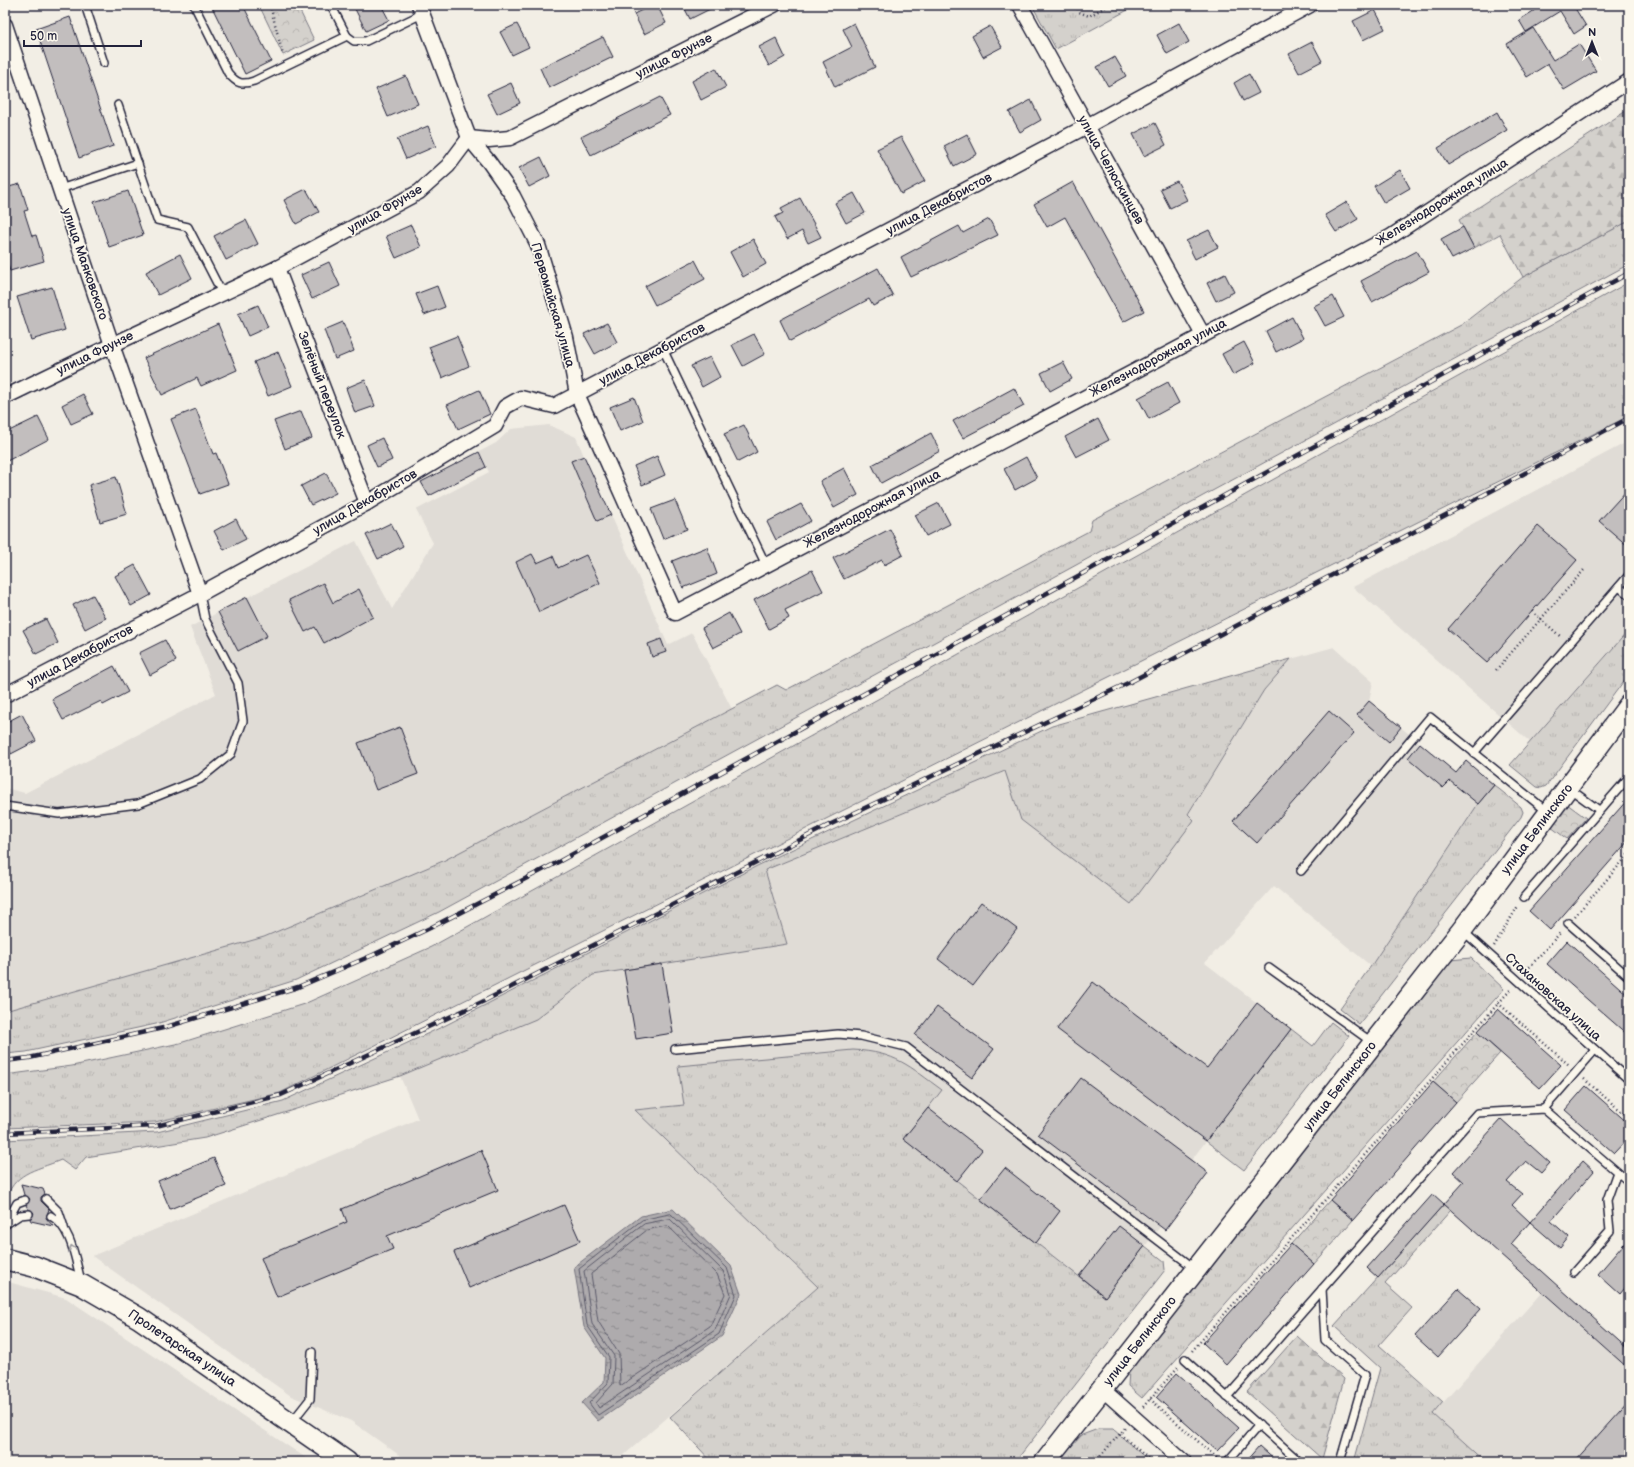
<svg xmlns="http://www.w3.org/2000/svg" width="1634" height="1467" viewBox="0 0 1634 1467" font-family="'Balsamiq Sans',sans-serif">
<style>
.built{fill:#e0dcd6}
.grass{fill:url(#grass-tufts);stroke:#7b7a84}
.forest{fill:url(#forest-firs);stroke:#7b7a84}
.park{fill:url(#park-crowns);stroke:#7b7a84}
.water{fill:url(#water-ripples);stroke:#76747f}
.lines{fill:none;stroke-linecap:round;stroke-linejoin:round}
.shore{stroke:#5a5969;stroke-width:1}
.building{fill:#c2bebe;stroke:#22223b}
.lane-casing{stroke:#22223b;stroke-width:10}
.street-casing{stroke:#22223b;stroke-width:17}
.secondary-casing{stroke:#22223b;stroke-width:23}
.path{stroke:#22223b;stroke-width:2.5;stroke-dasharray:1 3;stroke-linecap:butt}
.lane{stroke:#fbf7ec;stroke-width:7}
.street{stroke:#fbf7ec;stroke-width:14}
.secondary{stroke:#fbf7ec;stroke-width:20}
.rail-casing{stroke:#22223b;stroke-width:4.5}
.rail{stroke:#fbf7ec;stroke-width:3;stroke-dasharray:9;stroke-linecap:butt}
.oneway{stroke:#99979c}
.labels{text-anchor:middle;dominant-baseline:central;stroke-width:3.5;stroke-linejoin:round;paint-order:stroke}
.street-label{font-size:13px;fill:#22223b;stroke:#fbf7ec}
</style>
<defs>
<pattern id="grass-tufts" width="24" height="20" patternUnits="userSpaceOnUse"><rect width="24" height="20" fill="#d4d1cc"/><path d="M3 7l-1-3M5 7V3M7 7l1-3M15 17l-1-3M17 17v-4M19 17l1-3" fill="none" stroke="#b6b3b0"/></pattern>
<pattern id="forest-firs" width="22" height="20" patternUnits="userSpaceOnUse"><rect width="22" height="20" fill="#d4d1cc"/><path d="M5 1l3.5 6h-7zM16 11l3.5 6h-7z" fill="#b6b3b0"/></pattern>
<pattern id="park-crowns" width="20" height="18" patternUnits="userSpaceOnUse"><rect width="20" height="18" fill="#d4d1cc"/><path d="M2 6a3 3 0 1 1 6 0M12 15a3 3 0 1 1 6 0" fill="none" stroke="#b6b3b0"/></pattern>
<pattern id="water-ripples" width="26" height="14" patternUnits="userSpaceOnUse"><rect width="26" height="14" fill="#aeabad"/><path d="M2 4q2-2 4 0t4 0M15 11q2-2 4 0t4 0" fill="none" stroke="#8d8b8e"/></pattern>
</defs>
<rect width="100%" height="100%" fill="#f2eee5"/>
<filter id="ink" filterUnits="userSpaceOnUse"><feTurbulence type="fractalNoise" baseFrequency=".025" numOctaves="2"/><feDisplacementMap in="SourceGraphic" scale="8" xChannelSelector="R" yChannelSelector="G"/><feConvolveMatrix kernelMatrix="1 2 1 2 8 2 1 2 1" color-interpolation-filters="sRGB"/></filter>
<g filter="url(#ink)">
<g class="built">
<polygon points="549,425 576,437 584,456 571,462 597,521 611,515 668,645 692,633 732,709 443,861 264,937 5,1011 5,788 25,793 216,694 190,627 356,541 392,609 433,543 416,510 489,472 479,452 496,443 511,429"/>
<polygon points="1629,441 1629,630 1530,742 1353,587"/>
<polygon points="1334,647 1373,682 1369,701 1456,773 1466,761 1494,785 1478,804 1371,966 1274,886 1205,963 1257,1003 1172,1115 1206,1141 1148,1217 1160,1227 1105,1297 903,1139 684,1105 635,1110 818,1287 616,1462 409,1462 351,1421 291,1396 92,1256 418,1119 400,1076 536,1019 593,975 787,944 765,870 1006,771 1021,820 1194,820 1188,815 1264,690 1291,659"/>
<polygon points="5,1281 66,1298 312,1462 5,1462"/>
<polygon points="1542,1292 1629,1369 1629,1462 1486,1462 1433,1414"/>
</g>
<g class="grass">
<polygon points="1032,5 1137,5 1056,49"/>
<polygon points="1629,221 1629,264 439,912 296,980 156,1024 26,1052 5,1054 5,1011 264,937 443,861 777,685 786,690 1089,531 1092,520 1461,325 1523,277"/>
<polygon points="1629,282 1629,416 280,1093 155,1122 5,1128 5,1075 72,1066 180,1043 304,1004 431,947"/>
<polygon points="1629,630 1629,674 1546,786 1541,788 1537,787 1510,765"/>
<path d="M 1291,659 L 1264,690 L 1188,814 L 1194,820 L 1131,904 L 1021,820 L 1005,771 L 765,870 L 787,944 L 593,975 L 536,1019 L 400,1076 L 205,1138 L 86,1157 L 75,1170 L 61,1160 C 34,1171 13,1172 5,1203 L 5,1140 L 157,1132 L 283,1101 L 446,1025 L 757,866 L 1052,726 Z"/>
<polygon points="1494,785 1521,807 1523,812 1521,817 1359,1024 1340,1009 1371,966 1478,804"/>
<polygon points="1471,958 1504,989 1142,1398 1128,1386 1129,1370 1450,960"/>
<polygon points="1331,1022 1349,1036 1244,1170 1206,1141 1291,1029 1313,1046"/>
<path d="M 853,1050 C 896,1052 909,1066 942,1090 L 904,1139 L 1105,1297 L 1145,1246 L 1164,1261 L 1165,1270 L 1015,1462 L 712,1462 L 670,1417 L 818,1287 L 635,1110 L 684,1105 L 678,1066 Z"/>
<polygon points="1444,1204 1451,1210 1385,1284 1412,1308 1379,1345 1443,1402 1433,1414 1486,1462 1354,1462 1380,1368 1334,1326"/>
<polygon points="1098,1429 1113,1429 1150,1462 1057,1462 1082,1435"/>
</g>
<g class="forest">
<polygon points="1629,109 1629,221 1523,277 1500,234 1474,248 1459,220"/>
<polygon points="1297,1336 1344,1379 1322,1459 1247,1392"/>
</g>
<g class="park">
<polygon points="259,5 297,5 314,40 283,55"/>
<polygon points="1567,804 1586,818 1567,839 1551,827"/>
<polygon points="1477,1032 1500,1053 1456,1102 1433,1082"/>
<polygon points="1330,1200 1353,1220 1314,1264 1291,1244"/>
</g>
<polygon class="water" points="673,1209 731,1266 741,1294 722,1336 598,1421 582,1403 604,1382 605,1358 584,1327 574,1267 641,1216"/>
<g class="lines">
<g class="shore">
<polygon points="671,1214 727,1268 736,1295 719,1334 598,1415 589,1403 608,1383 609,1357 587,1325 579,1269 642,1220"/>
<polygon points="670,1219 723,1271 731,1294 715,1330 599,1408 596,1403 613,1384 614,1356 592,1324 584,1271 644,1224"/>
<polygon points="668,1226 717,1274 725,1294 710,1326 620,1386 619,1354 598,1321 591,1274 647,1230"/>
</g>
</g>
<g class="building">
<polygon points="211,5 243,5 271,61 245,74"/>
<polygon points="353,5 381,5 389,20 366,31"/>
<polygon points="652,5 657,5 666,23 644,34 634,14"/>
<polygon points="683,5 718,5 690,19"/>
<polygon points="1543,5 1573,5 1586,26 1574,34 1560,11 1526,32 1519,20"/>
<polygon points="1375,10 1385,29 1363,40 1353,21"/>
<polygon points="70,17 113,146 79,158 36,29"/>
<polygon points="854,23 875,67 835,87 823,62 852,47 843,29"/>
<polygon points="1179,23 1189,42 1167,54 1157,35"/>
<polygon points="517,24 529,47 512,55 500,32"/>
<polygon points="990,26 1002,47 983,57 972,36"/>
<polygon points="1533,28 1553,60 1579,44 1596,71 1564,90 1548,64 1527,77 1507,44"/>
<polygon points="603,37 613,57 549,88 540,68"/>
<polygon points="776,38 785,57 769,66 759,47"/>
<polygon points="1312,42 1322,61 1299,73 1289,54"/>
<polygon points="1115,57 1126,76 1108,86 1097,67"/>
<polygon points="716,68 726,87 701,100 692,81"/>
<polygon points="1249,74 1259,93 1243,101 1234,83"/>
<polygon points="406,76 418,104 388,117 376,89"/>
<polygon points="511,83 520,103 497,114 487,94"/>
<polygon points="660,97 670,115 591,155 581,137"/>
<polygon points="1031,100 1041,120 1020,132 1009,112"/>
<polygon points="1497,112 1507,130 1448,165 1438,148"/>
<polygon points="1155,123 1166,145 1144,156 1133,134"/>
<polygon points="428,126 436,146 406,159 397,139"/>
<polygon points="967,134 977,154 954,166 944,146"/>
<polygon points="901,137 925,181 901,194 877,149"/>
<polygon points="541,157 550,176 529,187 519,168"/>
<polygon points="1400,170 1410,188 1384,203 1374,186"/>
<polygon points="1177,181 1187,200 1170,208 1160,189"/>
<polygon points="1073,182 1144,311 1123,322 1065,217 1047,227 1034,204"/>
<polygon points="20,184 28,210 24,211 32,236 36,235 44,261 10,271 5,256 5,188"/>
<polygon points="306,189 319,212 296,224 284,200"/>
<polygon points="128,191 143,235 109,247 94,202"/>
<polygon points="854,193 865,213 846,223 835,203"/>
<polygon points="800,198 821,237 808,243 802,231 787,239 775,217 783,213 781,208"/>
<polygon points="1347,202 1358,219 1336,232 1325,215"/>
<polygon points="989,219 998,235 911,277 901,257 959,226 963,233"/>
<polygon points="246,220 258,244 226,260 214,236"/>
<polygon points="411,225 421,247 396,258 386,236"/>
<polygon points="1463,227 1474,248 1452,259 1441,239"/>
<polygon points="1209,230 1218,247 1195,259 1186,241"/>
<polygon points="753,239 766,264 743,277 730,252"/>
<polygon points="1417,251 1429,272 1372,302 1361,281"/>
<polygon points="180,254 192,278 158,295 146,272"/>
<polygon points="695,260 705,279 655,305 645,286"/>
<polygon points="329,262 340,286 312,299 301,275"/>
<polygon points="878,268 893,296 873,306 869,299 790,341 780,320"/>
<polygon points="1225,274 1234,292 1216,301 1207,283"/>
<polygon points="437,286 445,307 424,315 416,294"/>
<polygon points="52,287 65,330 31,340 17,297"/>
<polygon points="1333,296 1344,317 1325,326 1314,306"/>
<polygon points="258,305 268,327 248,336 238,314"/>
<polygon points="1292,317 1303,338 1276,352 1266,331"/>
<polygon points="343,322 354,351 335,359 324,330"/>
<polygon points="607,323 617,342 595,354 584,334"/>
<polygon points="218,324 237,370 201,386 197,378 162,395 144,358"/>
<polygon points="754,334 765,354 743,366 732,345"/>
<polygon points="457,336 469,366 442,378 429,347"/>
<polygon points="1244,342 1255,363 1233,375 1222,354"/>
<polygon points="278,352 292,386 268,396 254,362"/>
<polygon points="710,357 720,377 702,387 691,366"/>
<polygon points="1063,362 1072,379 1050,391 1041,373"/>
<polygon points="365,380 375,406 355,413 346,388"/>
<polygon points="1168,382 1179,403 1149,419 1138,398"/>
<polygon points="1014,388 1024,406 963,438 953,421"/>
<polygon points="479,390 490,414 458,429 447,405"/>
<polygon points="83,394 93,414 71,424 62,405"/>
<polygon points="634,397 643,421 620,431 610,407"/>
<polygon points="196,409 213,454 216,453 228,484 200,494 171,419"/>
<polygon points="301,411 312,438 285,449 274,421"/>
<polygon points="38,417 49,439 5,462 5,433"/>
<polygon points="1098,419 1109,440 1076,457 1065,437"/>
<polygon points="744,425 757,452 738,462 724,434"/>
<polygon points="931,433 940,451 881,483 872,465"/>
<polygon points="382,438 392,460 377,467 367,445"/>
<polygon points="479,452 486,467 429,496 421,482"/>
<polygon points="584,456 611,515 597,521 571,461"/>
<polygon points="657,456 665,475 642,485 634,466"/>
<polygon points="1026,457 1037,478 1015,490 1004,469"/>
<polygon points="844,468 858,495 834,508 820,481"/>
<polygon points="326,473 336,493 311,505 301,486"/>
<polygon points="116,477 127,514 100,522 89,485"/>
<polygon points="1629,488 1629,547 1599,521"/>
<polygon points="675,500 687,529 663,539 651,509"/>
<polygon points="939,503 950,524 926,536 915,515"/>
<polygon points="801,504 811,521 776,540 767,522"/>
<polygon points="236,519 246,539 224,550 214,531"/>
<polygon points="391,523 403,546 378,559 366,535"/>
<polygon points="1538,526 1577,560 1487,663 1448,629"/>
<polygon points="890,529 903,555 884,565 882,560 844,579 833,558"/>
<polygon points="707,547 717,574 683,588 672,561"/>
<polygon points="532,554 537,563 553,556 558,568 586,555 600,583 539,612 516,562"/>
<polygon points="135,565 151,595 131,606 115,576"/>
<polygon points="812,570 823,591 785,610 789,618 769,629 754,600"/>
<polygon points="323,583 333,603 359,589 373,617 324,643 315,627 305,632 289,600"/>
<polygon points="93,595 106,618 85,629 73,605"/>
<polygon points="247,597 267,636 238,651 218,612"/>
<polygon points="729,613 740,634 713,648 702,628"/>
<polygon points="46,619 58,643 36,654 23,630"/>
<polygon points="661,639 666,652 652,657 648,644"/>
<polygon points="165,640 176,661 150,675 139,653"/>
<polygon points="114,666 128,692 103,705 101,701 63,720 52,699"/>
<polygon points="1369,701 1401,727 1389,742 1357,715"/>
<polygon points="1329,711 1354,733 1257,843 1233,821"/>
<polygon points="22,714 36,741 11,754 5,741 5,723"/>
<polygon points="400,727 418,774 376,790 358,743"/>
<polygon points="1420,743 1456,773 1466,761 1494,785 1478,804 1450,781 1443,788 1408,758"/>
<polygon points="1629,798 1629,840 1550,930 1529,911"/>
<polygon points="981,902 1017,929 973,986 938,959"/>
<polygon points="1567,941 1629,996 1629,1036 1547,964"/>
<polygon points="662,964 673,1033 636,1039 624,970"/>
<polygon points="1093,982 1207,1068 1257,1003 1291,1029 1206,1141 1057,1029"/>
<polygon points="937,1007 994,1049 972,1078 915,1035"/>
<polygon points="1498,1009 1561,1065 1540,1088 1477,1032"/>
<polygon points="1081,1078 1208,1173 1165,1230 1038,1134"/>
<polygon points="1433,1082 1456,1102 1353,1220 1330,1200"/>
<polygon points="1586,1086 1629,1124 1629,1137 1614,1153 1565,1110"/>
<polygon points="928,1108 982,1150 957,1181 903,1139"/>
<polygon points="1501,1119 1550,1163 1541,1173 1526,1161 1507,1182 1522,1194 1512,1205 1530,1222 1511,1244 1629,1350 1629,1369 1444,1204 1464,1182 1453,1172"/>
<polygon points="481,1150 498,1190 387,1236 393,1249 277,1297 261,1258 347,1222 342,1209"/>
<polygon points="214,1158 226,1186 170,1209 158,1181"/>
<polygon points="1583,1161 1594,1171 1551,1221 1569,1237 1560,1248 1530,1222"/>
<polygon points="1005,1168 1060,1211 1036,1243 980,1199"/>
<polygon points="21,1184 43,1189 45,1194 41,1197 41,1201 49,1209 46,1218 53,1226 31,1221 30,1219 34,1213 31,1210 28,1209 26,1205 30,1199 24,1195"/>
<polygon points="1433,1194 1444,1204 1378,1278 1367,1268"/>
<polygon points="564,1205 580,1241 469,1288 454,1252"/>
<polygon points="1119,1226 1145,1246 1105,1297 1079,1276"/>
<polygon points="1629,1238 1629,1283 1620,1294 1598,1274"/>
<polygon points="1291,1244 1314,1264 1226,1364 1203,1343"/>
<polygon points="1458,1289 1481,1309 1438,1357 1415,1336"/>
<polygon points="1177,1373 1239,1428 1217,1451 1156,1397"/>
<polygon points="1629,1401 1629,1453 1621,1462 1574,1462"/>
<polygon points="1259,1446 1277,1462 1245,1462"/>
</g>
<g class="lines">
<defs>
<g id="lane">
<polyline points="85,5 104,63"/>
<path d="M 194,5 L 228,73 C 237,84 242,85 254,81 L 347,36"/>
<polyline points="331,5 347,36 354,41 366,41 422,14"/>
<polyline points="118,105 157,220 188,227 222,293"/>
<polyline points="60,189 138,163"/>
<polyline points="663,349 766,565"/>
<polyline points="1619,587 1629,595"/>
<polyline points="1474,753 1629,575"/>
<polyline points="1570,789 1599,810"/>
<polyline points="5,806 59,814 138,804 200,779 231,754 243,721 238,683 205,619 200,594"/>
<polyline points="1301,871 1430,717 1549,813"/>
<polyline points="1524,897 1629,777"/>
<polyline points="1568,923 1629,977"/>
<polyline points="1463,931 1629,1080"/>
<polyline points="1269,968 1373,1043"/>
<polyline points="675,1049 838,1034 861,1036 906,1047 1194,1268"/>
<polyline points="1544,1109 1595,1050"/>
<polyline points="46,1199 59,1212 64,1227"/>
<path d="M 51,1216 C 72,1228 75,1260 81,1281"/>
<polyline points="6,1224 20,1215 29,1214"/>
<polyline points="5,1225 17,1203 25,1200"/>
<polyline points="1574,1272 1610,1231 1607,1200 1617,1172"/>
<polyline points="1322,1289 1325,1340 1365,1375 1340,1462"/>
<polyline points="1629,1344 1629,1343"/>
<polyline points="1185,1359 1300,1462"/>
<polyline points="1227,1397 1477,1113 1544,1109 1629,1182"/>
<polyline points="291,1423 310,1399 312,1352"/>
<polyline points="1227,1462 1259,1425"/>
</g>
<g id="street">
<polyline points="419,5 469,138 489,162 513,196 538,245 566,337 577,394 675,613 1390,237 1629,81"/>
<polyline points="1020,5 1203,335"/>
<polyline points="5,25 112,345 200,594"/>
<polyline points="277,268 367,503"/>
<polyline points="5,397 112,345 277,268 419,192 448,166 469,138 489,140 510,138 774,5"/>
<polyline points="5,695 200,594 367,503 495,426 505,407 521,398 554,406 1087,126 1310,5"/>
<polyline points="1102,1389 1184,1462"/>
</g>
<g id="secondary">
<polyline points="5,1259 36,1267 82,1285 139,1318 347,1462"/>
<polyline points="1045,1462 1462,930 1629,705"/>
</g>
</defs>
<use href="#lane" class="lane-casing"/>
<use href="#street" class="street-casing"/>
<use href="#secondary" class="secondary-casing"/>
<g class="path">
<polyline points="270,5 283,55"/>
<polyline points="1076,5 1079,12 1089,16 1109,5"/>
<polyline points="1532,611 1561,637"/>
<polyline points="1496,670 1584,570"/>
<polyline points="1575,916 1629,854"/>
<polyline points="1494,946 1518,906"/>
<polyline points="1524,973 1561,932"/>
<polyline points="1498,1003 1569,1065"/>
<polyline points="1584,1079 1629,1118"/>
<polyline points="1192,1351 1511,989"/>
<polyline points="1150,1399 1217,1458"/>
<polyline points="1143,1407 1178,1367"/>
<polyline points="1120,1434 1152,1462"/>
<polyline points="1095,1462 1125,1428"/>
</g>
<use href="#lane" class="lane"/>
<use href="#street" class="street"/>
<use href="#secondary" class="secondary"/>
<defs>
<g id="rail">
<polyline points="5,1061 29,1058 163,1028 298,987 373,955 430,928 560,861 1629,273"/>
<polyline points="5,1133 156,1126 281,1095 482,1002 827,826 1130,682 1629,418"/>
</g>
</defs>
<use href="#rail" class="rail-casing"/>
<use href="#rail" class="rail"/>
</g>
<defs><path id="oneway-chevron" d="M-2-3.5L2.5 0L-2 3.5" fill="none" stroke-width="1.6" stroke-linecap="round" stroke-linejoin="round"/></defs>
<use class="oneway" href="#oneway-chevron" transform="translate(72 1248) rotate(-108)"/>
</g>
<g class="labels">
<g class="street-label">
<text transform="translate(674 56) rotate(-27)">улица Фрунзе</text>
<text transform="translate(1111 170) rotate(61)">улица Челюскинцев</text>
<text transform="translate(1442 202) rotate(-32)">Железнодорожная улица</text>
<text transform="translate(939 204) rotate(-28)">улица Декабристов</text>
<text transform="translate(385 209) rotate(-30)">улица Фрунзе</text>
<text transform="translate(85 264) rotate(71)">улица Маяковского</text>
<text transform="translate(553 305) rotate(74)">Первомайская улица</text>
<text transform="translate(95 353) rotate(-26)">улица Фрунзе</text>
<text transform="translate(652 354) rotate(-28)">улица Декабристов</text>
<text transform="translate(1158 358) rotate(-28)">Железнодорожная улица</text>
<text transform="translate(322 385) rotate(69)">Зелёный переулок</text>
<text transform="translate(365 502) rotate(-30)">улица Декабристов</text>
<text transform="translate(872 509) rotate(-28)">Железнодорожная улица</text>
<text transform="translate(80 656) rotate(-28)">улица Декабристов</text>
<text transform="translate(1537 829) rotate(-53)">улица Белинского</text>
<text transform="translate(1553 997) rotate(42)">Стахановская улица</text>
<text transform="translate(1340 1086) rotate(-52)">улица Белинского</text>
<text transform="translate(1140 1341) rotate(-52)">улица Белинского</text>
<text transform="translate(182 1348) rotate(34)">Пролетарская улица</text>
</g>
</g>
<rect width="1634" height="1467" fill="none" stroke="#fbf7ec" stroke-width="20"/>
<rect x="10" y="10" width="1614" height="1447" fill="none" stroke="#22223b" stroke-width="1.5" filter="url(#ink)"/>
<g transform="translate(1592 42)" stroke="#fbf7ec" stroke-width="3" paint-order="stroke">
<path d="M0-3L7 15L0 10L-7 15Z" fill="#22223b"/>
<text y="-6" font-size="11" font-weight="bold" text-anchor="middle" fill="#22223b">N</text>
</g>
<path d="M24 40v6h117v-6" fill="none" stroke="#22223b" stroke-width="2"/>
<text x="30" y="40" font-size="12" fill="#22223b" stroke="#fbf7ec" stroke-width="3" paint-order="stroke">50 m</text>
</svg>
